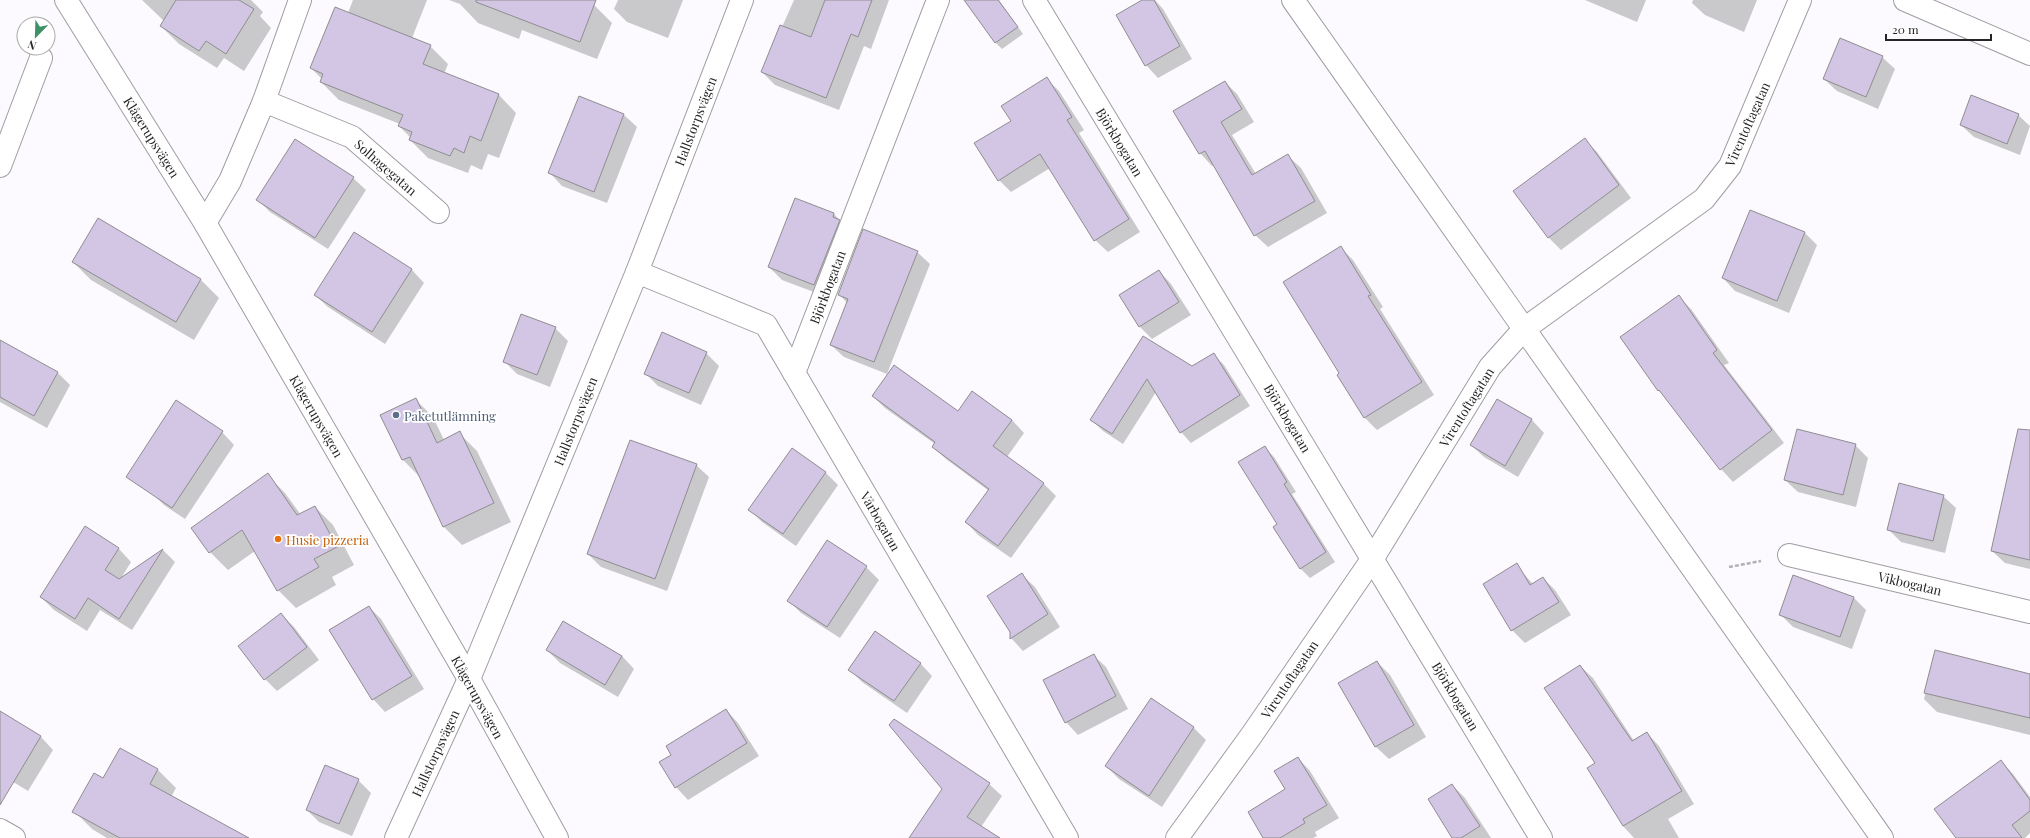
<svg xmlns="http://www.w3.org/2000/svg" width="2030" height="838" viewBox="0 0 2030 838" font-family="'Playfair Display',serif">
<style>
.shadow{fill:#0003}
.building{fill:#d2c6e4;stroke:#8f8d91}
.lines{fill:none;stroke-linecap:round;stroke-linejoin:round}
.street-casing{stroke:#9e9da1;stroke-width:24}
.secondary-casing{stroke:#9e9da1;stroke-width:24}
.path{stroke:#b3b1b5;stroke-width:2.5;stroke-dasharray:4 2;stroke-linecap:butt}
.street{stroke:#fff;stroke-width:22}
.secondary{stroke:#fff;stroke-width:22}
.service-dot{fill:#5c6f8a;stroke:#fff;stroke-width:1.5}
.food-dot{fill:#e8710a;stroke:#fff;stroke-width:1.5}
.labels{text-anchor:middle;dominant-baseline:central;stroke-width:3.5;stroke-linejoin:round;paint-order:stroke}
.street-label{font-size:13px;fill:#252426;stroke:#fff}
.service-label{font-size:13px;fill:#4e5e75;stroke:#fff;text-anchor:start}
.food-label{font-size:13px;fill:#c56008;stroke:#fff;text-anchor:start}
</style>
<rect width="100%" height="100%" fill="#fcfafe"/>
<g class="shadow">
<polygon points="142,0 251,0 263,12 260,16 271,28 244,71 224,58 217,68 179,44 161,26 164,21"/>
<polygon points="353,0 427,0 412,38 430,46 448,64 444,74 499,95 516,113 499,158 488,154 482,170 471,165 468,173 428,158 410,140 411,138 399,126 400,124 339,100 321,82 322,79 311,68 348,13"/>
<polygon points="449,0 581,0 594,5 612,23 597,59 522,30 519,39 478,23 460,4"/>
<polygon points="618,0 683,0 668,38 627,22 614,9"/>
<polygon points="794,0 889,0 871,49 864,46 839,110 775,85 762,72"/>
<polygon points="976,0 999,0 1023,34 1002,49 996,43"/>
<polygon points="1144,0 1155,0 1163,9 1192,59 1158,78 1146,65"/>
<polygon points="1585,0 1646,0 1637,22"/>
<polygon points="1693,0 1757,0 1744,32 1705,15 1692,3"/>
<polygon points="1882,57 1895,69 1878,109 1837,91 1824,79"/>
<polygon points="1047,79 1059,91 1084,130 1079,133 1140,232 1108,252 1095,240 1050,168 1011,192 999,180"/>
<polygon points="1225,82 1237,94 1254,122 1232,135 1256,174 1288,156 1301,168 1327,213 1268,247 1255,235 1214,165 1212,166 1200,153"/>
<polygon points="579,98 624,115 637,127 607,203 562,186 550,173"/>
<polygon points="2018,115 2030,126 2020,155 1974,137 1961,125"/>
<polygon points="1585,140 1597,152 1631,198 1561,250 1548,237"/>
<polygon points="353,178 366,190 328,249 270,212 258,200"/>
<polygon points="796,199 834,214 846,227 827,297 782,280 769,267"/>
<polygon points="1750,211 1805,233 1817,245 1789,313 1735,291 1723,278"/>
<polygon points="98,219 201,280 219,298 194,340 91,280 73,262"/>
<polygon points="354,233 412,270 424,283 385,344 328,307 315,295"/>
<polygon points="1341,248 1353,260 1383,307 1380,309 1434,395 1377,430 1364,417 1341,374"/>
<polygon points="917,252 930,264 887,374 844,357 831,345 847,303 839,294"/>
<polygon points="1159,271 1171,284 1191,315 1152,339 1140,327"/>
<polygon points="1679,297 1691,309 1729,363 1724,365 1784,443 1733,482 1721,469 1669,401 1658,390"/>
<polygon points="555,328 568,341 550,387 517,374 504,361"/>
<polygon points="1143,337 1192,368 1213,354 1224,365 1250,406 1191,443 1181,432 1156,392 1123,444 1103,431 1092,420"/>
<polygon points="0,341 58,373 70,385 47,428 0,402"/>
<polygon points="706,353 719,366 701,405 658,386 645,373"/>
<polygon points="873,396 958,413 1012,420 1024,433 1007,457 1043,483 1056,496 1011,558 978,535 966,522 989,491 946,459 933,447 935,444 885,408"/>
<polygon points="415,399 433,417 444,440 459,433 477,451 511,522 462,545 444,527 421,478 403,460"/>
<polygon points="1497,400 1532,420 1544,433 1518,477 1484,457 1471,445"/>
<polygon points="222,432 234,445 185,519 164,505 152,493"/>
<polygon points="1855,445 1868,458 1856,507 1798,492 1785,480"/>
<polygon points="1264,447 1274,457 1296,492 1292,494 1335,562 1310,578 1300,568 1278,525"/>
<polygon points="792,449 826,473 838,485 796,546 762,522 750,510"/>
<polygon points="696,465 709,477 667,591 601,567 588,554"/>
<polygon points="2030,473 2030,569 2005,563 1992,551"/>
<polygon points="267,475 285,493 301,515 315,507 333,525 354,565 332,577 336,585 296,608 278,590 255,551 228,570 210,552 192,528"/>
<polygon points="1943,496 1956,508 1945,553 1901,542 1888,529"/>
<polygon points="85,528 119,549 131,562 120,580 163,550 175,562 132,630 100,610 87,631 54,610 41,597"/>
<polygon points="828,541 866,567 879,580 840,638 801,613 789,601"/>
<polygon points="1516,565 1533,584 1543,578 1555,590 1571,615 1525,643 1512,630"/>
<polygon points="1022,575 1035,587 1060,627 1023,651 1011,638"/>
<polygon points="1854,598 1866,610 1852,649 1793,627 1780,614"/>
<polygon points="369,607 381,619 424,689 385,712 373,699"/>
<polygon points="281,614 294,627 319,660 277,691 265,679"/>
<polygon points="547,650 622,656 634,669 618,697 560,663"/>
<polygon points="1936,651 2030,675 2030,735 1937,712 1924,699"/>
<polygon points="1093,655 1106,667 1128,709 1078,735 1066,722"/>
<polygon points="1377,662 1390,675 1426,737 1389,759 1376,747 1340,684"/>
<polygon points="920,663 932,676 907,713 862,682 850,670"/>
<polygon points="1580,666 1593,678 1634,741 1647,733 1659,746 1694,804 1668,819 1679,838 1634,838 1623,826 1596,764"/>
<polygon points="1151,699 1194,728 1206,740 1162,807 1119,779 1106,766"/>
<polygon points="726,710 738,723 759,756 688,800 676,787 673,755"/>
<polygon points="0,712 41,737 53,750 28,791 0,774"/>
<polygon points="1298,758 1310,771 1339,818 1315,832 1317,836 1313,838 1264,838 1286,790"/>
<polygon points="2001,761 2013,774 2030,797 2030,833 2025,838 1957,838"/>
<polygon points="158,770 176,788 171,797 234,838 107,838 92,829 74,811"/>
<polygon points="358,780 371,793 352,836 319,822 307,810"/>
<polygon points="989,784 1002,796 981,827 992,838 915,838"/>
<polygon points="1452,785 1465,798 1491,838 1453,838"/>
</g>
<g class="building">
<polygon points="176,0 239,0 254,9 226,54 206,41 199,51 160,26"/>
<polygon points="476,0 596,0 580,42 476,2"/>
<polygon points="825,0 872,0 858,37 851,34 826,98 761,72 780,25 811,37"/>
<polygon points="964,0 998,0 1018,27 995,43"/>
<polygon points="1142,0 1154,0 1180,46 1145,66 1116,15"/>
<polygon points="335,7 431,45 423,64 499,94 481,141 470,136 464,153 454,148 450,156 409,140 412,132 398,126 403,115 320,82 323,74 310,68"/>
<polygon points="1840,38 1883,56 1866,97 1823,79"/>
<polygon points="1047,77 1072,117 1067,120 1129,219 1094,241 1040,154 998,181 974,143 1011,121 1001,106"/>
<polygon points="1225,81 1242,109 1221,122 1252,175 1288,154 1315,201 1254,236 1205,151 1199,154 1173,111"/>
<polygon points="1971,95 2019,114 2007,144 1960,125"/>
<polygon points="579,96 624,114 594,192 548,173"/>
<polygon points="1585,138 1619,185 1548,238 1513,191"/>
<polygon points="295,139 354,177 315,238 256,200"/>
<polygon points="795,198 834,213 833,217 840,220 814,285 768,267"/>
<polygon points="1750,210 1805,232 1777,301 1722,278"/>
<polygon points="98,218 201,279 176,322 72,262"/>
<polygon points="863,229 918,251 874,362 830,345 848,299 838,295"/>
<polygon points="354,232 412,269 372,332 314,295"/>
<polygon points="1341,246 1371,295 1368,296 1422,382 1364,418 1337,375 1339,373 1283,282"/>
<polygon points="1159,270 1179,302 1139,327 1119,295"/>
<polygon points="1679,295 1717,350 1713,353 1772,430 1720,470 1659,390 1658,391 1620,337"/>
<polygon points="521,314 556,327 537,375 503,362"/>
<polygon points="662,332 707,352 689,393 644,374"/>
<polygon points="1143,336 1192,366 1214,353 1240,395 1180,433 1147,379 1112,434 1090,420"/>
<polygon points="0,340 58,372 34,416 0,397"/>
<polygon points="894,365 958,411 972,391 1012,420 993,446 1044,483 998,546 965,522 989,489 932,447 935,442 872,396"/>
<polygon points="416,398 437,443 460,431 494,503 443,527 410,457 402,460 380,415"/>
<polygon points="1497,399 1532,419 1505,466 1470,445"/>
<polygon points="176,400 223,431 172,508 126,477"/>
<polygon points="1797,429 1856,444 1843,495 1784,480"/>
<polygon points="2018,429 2030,430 2030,560 1991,551"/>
<polygon points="630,440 697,464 655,579 587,554"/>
<polygon points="1265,446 1287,482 1284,484 1326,552 1300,569 1273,527 1277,524 1238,462"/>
<polygon points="792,448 826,472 783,534 748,510"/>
<polygon points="268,473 297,515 315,506 337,547 314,559 319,567 277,591 242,530 209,553 191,528"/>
<polygon points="1899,483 1944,495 1933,541 1887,530"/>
<polygon points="85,526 119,548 105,570 119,579 163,549 119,619 88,598 75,619 40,597"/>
<polygon points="827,540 867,566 827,627 787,601"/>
<polygon points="1517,563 1530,585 1543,577 1559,602 1511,631 1483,584"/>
<polygon points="1022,573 1048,614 1010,639 1010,632 987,596"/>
<polygon points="1793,575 1854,597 1840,637 1779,615"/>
<polygon points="369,606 412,676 372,700 329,630"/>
<polygon points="281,613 307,647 264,680 238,646"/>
<polygon points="563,621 622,656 605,685 546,650"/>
<polygon points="875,631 921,663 894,701 848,670"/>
<polygon points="1935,650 2030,674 2030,718 1924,693"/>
<polygon points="1094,654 1116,696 1065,723 1043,680"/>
<polygon points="1377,661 1414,725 1375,747 1338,683"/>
<polygon points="1580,665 1632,741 1647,732 1682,791 1623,826 1587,768 1595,763 1544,688"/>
<polygon points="1151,698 1194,727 1149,796 1105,766"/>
<polygon points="726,709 747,743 675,788 659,762 671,755 666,746"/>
<polygon points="0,711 41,736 0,805"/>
<polygon points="894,719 990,783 967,817 1000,838 909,838 942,789 889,725"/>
<polygon points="120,748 158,769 150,784 249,838 120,838 72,812 94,773 103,778"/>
<polygon points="1298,757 1327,805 1303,819 1305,823 1280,838 1263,838 1248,812 1285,789 1274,771"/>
<polygon points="2001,760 2030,800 2030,811 2012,825 2022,838 1956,838 1934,809"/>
<polygon points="325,765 359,779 339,824 306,810"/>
<polygon points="1452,784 1480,826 1461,838 1452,838 1428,799"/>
</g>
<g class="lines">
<defs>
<g id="street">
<polyline points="1034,0 1541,838"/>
<polyline points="1293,0 1882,838"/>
<polyline points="1905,0 2030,54"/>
<polyline points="264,101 352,137 438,212"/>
<polyline points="0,166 41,58"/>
<polyline points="205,223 230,181 264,101 300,0"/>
<polyline points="637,272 766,325 1067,838"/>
<polyline points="794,373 938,0"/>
<polyline points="1789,555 2030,612"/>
<polyline points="0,830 14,838"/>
<polyline points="396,838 469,679 637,272 742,0"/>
<polyline points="1177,838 1251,736 1373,558 1490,367 1524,329 1704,199 1730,166 1800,0"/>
</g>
<polyline id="secondary" points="66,0 205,223 469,679 557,838"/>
</defs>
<use href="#street" class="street-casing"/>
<use href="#secondary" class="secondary-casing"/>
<polyline class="path" points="1729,567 1761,561"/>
<use href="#street" class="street"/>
<use href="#secondary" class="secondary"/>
</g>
<circle class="service-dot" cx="396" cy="415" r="4"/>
<circle class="food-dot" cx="278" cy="539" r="4"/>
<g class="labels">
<g class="street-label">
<text transform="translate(695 121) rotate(-69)">Hallstorpsvägen</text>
<text transform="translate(1747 124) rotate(-66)">Virentoftagatan</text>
<text transform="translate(152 137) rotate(58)">Klågerupsvägen</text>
<text transform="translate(1120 142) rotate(59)">Björkbogatan</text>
<text transform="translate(386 167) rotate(41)">Solhagegatan</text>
<text transform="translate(827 287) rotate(-69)">Björkbogatan</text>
<text transform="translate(1466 407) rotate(-58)">Virentoftagatan</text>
<text transform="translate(317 416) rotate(60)">Klågerupsvägen</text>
<text transform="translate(1288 418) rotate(59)">Björkbogatan</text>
<text transform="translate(575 421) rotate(-68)">Hallstorpsvägen</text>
<text transform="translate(881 521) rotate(60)">Vårbogatan</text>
<text transform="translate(1910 583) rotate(13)">Vikbogatan</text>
<text transform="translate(1289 679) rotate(-56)">Virentoftagatan</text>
<text transform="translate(1456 696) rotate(59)">Björkbogatan</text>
<text transform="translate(478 697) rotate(61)">Klågerupsvägen</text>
<text transform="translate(435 753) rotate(-65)">Hallstorpsvägen</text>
</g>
<g class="service-label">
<text x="404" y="415">Paketutlämning</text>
</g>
<g class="food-label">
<text x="286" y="539">Husie pizzeria</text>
</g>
</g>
<g transform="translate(36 36) rotate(203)"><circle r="19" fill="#ffffff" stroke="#a8a7a8"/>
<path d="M0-3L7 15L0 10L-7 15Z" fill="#3e9164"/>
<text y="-6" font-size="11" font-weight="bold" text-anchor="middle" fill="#252426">N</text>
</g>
<path d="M1886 34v6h105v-6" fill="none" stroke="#252426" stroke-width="2"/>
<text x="1892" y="34" font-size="12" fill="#252426" stroke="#ffffff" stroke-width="3" paint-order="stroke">20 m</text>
</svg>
